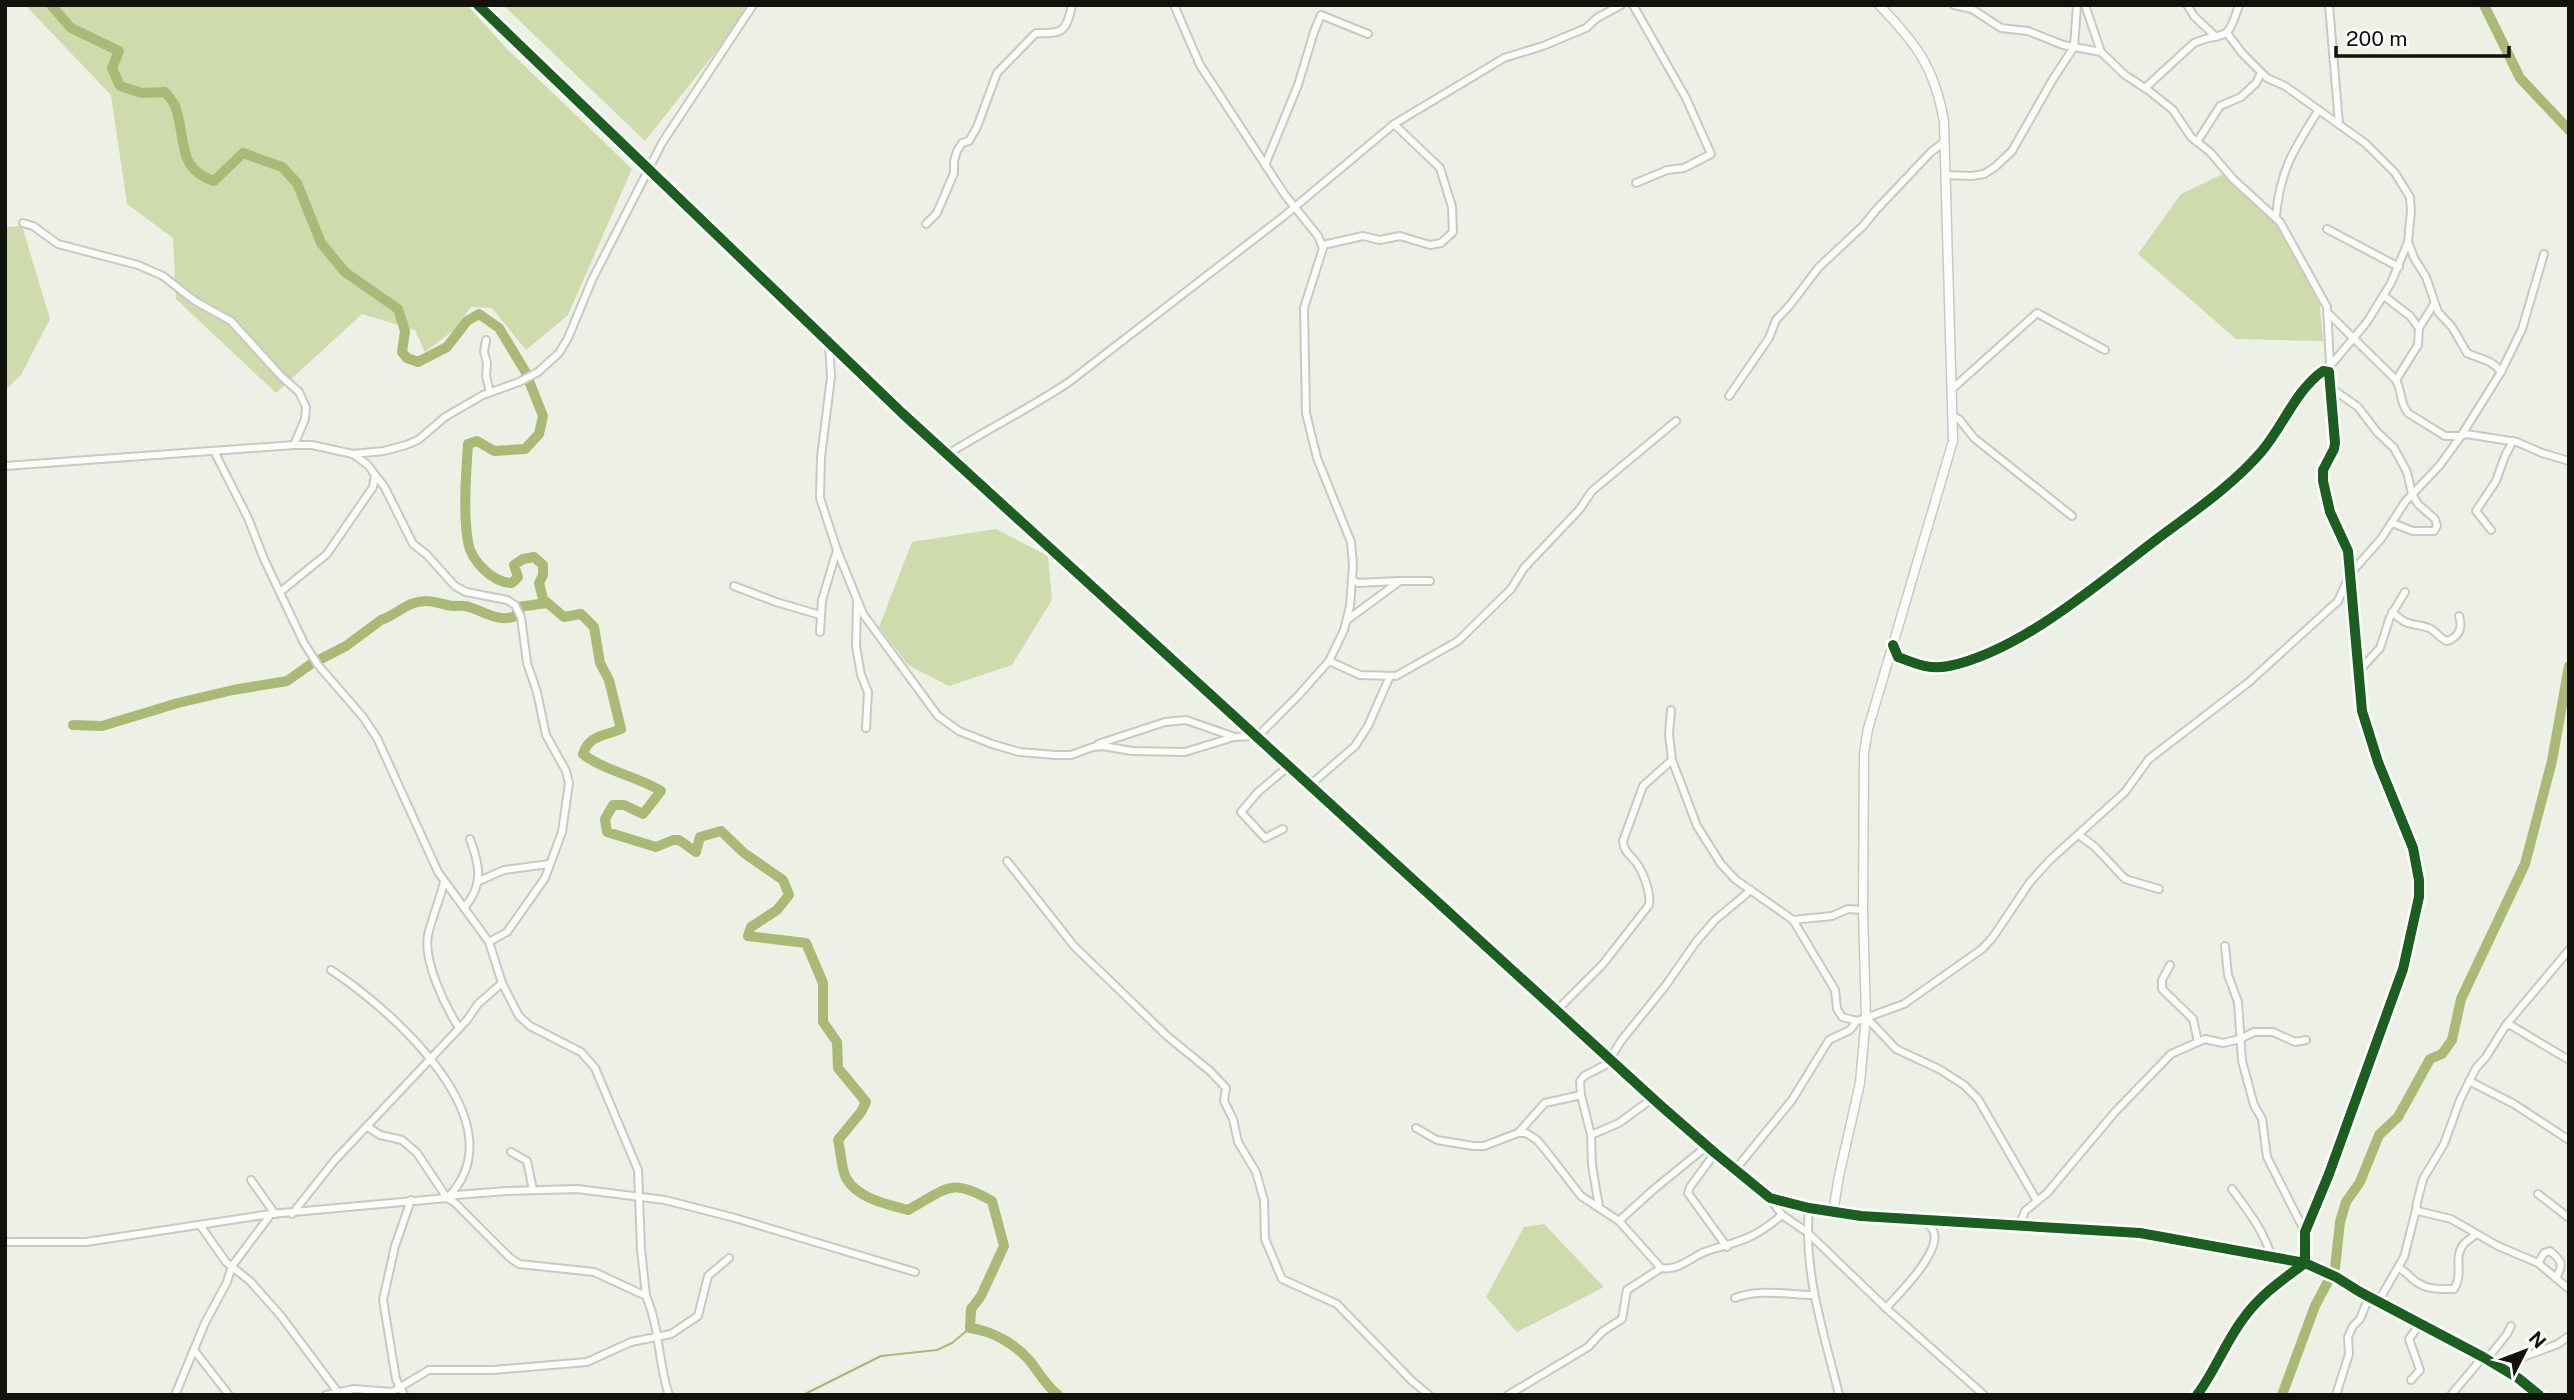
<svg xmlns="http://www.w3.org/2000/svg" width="2574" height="1400" viewBox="0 0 2574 1400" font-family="'Public Sans',sans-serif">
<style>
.green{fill:#d0dbad}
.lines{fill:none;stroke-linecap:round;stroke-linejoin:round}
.stream{stroke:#abb977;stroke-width:2}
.river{stroke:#abb977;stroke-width:10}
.minor-casing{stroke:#c7cac1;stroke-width:10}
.tertiary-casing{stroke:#c7cac1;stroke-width:11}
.minor{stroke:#fcfdfb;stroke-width:6}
.tertiary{stroke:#fcfdfb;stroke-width:8}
.cycleway-casing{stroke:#fff;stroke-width:15}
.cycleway{stroke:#1b5e20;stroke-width:10}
</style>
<rect width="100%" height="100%" fill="#edf0e5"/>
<g class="green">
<polygon points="25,5 467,5 508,50 632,169 568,315 526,350 492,308 471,307 455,329 425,352 415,330 362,314 276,393 176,299 173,238 127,204 111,95"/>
<polygon points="503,5 753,5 645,141"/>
<polygon points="2223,174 2274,219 2319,297 2323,341 2236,339 2138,254 2181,194"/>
<polygon points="22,226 50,319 21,375 5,390 5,227"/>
<polygon points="996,529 1048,556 1052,600 1012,665 949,686 908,665 879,627 912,542"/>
<polygon points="1544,1224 1604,1287 1517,1332 1486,1297 1524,1227"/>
</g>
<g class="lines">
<polyline class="stream" points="803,1395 881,1356 937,1350 952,1343 970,1328"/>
<g class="river">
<path d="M 51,5 L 71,28 L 119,51 L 112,68 L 120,86 L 142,93 L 165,92 C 168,96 173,101 175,106 C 187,137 175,168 214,181 L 243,153 L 282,167 L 297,183 L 321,243 L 345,272 L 398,309 L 405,331 L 402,352 L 407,358 L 418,362 L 447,347 L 467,321 L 479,314 L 499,328 L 525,371 L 543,416 L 539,434 L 525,449 L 494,451 L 477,441 L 468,444 C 466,474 463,512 468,542 C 471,561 493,583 512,583 L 518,577 L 514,565 L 523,559 L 534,557 L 543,565 L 543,575 L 539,583 L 543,599 L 564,617 L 581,614 L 594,627 L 600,663 L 609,680 L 621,729 C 605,736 589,735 583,754 C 604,771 637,776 661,791 L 643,814 L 624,805 L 613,805 L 605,819 L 607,832 L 656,847 L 673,840 L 679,840 L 696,852 L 700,837 L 721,831 L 744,853 L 783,880 L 789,895 L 777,910 L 751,927 L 748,936 L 806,943 L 823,983 L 823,1022 L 837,1042 L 838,1068 L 866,1102 L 861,1112 L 838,1140 C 841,1151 841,1168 846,1178 C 858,1199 887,1204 908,1210 C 948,1188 950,1177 992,1201 L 1004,1246 L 981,1296 L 971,1309 L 970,1328 C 992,1331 1014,1343 1029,1360 C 1039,1372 1045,1385 1058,1395"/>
<polyline points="2484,5 2520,78 2569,130"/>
<path d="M 73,725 L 102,726 L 178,703 L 233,690 L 287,681 L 311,664 L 346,646 L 381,620 C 397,615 407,601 426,601 C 435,601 444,605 453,606 C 458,606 464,605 469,607 C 486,612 498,623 516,616 L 518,607 L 547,603"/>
<polyline points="2282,1395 2315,1306 2335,1268 2340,1222 2346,1202 2360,1182 2379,1135 2398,1117 2430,1059 2442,1054 2452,1040 2461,999 2525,864 2552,761 2569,666"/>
</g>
<defs>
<g id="minor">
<polyline points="1633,5 1686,98 1711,154 1684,168 1667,170 1636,183"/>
<polyline points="1954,5 1972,9 2001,28 2028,31 2063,45 2101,52 2125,75 2148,90 2173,110 2191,137 2210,152 2233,179 2280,222 2327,307 2330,365"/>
<polyline points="2085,5 2101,52"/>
<polyline points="2187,5 2194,16 2216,37"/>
<polyline points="2329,5 2339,124"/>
<polyline points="2227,33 2242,53 2267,78 2285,86 2365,143 2395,173 2410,197 2411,211 2408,242 2391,283 2367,322 2330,366"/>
<path d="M 2145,88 L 2194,43 C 2225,29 2226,47 2239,5"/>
<polyline points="2197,142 2220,106 2241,97 2256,83 2261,73"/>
<polyline points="1265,165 1298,85 1314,32 1321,15 1368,34"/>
<polyline points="1945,175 1972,176 1984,174 1995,167 2012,151 2053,79 2074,47 2077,5"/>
<path d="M 2276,216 C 2280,170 2294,149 2318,111"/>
<polyline points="23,223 33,226 58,244 138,265 163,276 195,301 231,321 281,376 299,392 306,407 305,419 294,445"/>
<path d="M 926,224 L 937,213 L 954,173 L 954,161 L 957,151 L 962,143 L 969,141 L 977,127 L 997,73 L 1036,33 C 1063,34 1066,32 1072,5"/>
<polyline points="2327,229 2399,267"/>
<path d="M 2409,244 L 2414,258 L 2426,277 L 2438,312 L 2452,327 L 2467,353 C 2479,359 2492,359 2501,372"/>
<polyline points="1323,245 1363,236 1380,240 1400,236 1430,245 1441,243 1453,232 1452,207 1440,168 1394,124"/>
<polyline points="2384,296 2410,316 2419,328"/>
<path d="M 2330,315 L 2396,380 C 2402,391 2400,404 2408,413 L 2445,436 L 2461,436 L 2501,372 L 2522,329 L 2544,254"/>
<polyline points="486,340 484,352 487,363 486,376 490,392"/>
<polyline points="829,344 831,377 821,457 820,498 837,550 863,614 938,716 959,731 992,744 1019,752 1056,755 1071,755 1093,747 1103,746 1132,751 1185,752 1234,737 1258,736 1298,696 1329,661 1344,630 1350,606 1353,565 1351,542 1317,458 1306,413 1304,308 1323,248 1318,236 1285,195 1200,65 1174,5"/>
<polyline points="2396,380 2418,345 2419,328 2434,304"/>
<polyline points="2331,388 2358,407 2377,432 2394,448 2407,472 2412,494 2418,504 2435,519 2437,526 2434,531 2413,531 2392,523"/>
<polyline points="1952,389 2037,313 2105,350"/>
<polyline points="1729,396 1769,338 1776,320 1790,305 1819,267 1863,226 1876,210 1931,152 1944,142"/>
<polyline points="1952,416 1959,419 1974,438 2072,516"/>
<polyline points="214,451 248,518 264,559 304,643 318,665 363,717 377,738 438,872 489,942 502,983 519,1016 530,1026 581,1052 595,1068 638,1170 641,1249 646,1296"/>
<path d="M 948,454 C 988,429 1030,408 1069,382 L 1284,216 L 1394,124 L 1504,58 L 1543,46 L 1586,28 L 1597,18 L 1621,5"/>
<polyline points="5,466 294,445 312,445 353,454 384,451 406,445 418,440 445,417 483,395 519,382 538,372 559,353 568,338 592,280 662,143 753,5"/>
<polyline points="375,475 384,486 413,544 426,554 455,586 466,592 507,600 515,605 521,617 527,663 537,692 546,735 566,771 569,783 562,832 545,878 507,932 489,942"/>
<polyline points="2491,530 2476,511 2496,481 2505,456 2513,441"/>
<polyline points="1353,580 1358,583 1399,581"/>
<polyline points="734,586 776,602 820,615"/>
<polyline points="280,592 327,554 373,487 375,475 368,465 353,454"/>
<polyline points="857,603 856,646 861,675 868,692 866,728"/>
<path d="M 2392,612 C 2411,629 2409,621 2429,628 C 2436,631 2440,639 2447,641 C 2459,637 2463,628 2459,616"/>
<polyline points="1347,620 1400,581 1430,581"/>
<polyline points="820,632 822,600 837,550"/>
<path d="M 1893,645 L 1898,657 C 1916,664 1930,670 1949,666 C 2021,651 2099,583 2157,539 C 2193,512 2232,486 2262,451 C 2283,426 2296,390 2323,371 L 2329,372 L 2335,443 L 2334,449 L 2323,470 L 2323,481 L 2330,512 L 2348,551 L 2362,711 L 2378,762 L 2413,848 L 2419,880 L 2419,897 L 2403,969 L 2329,1174 L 2305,1232 L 2305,1263 C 2282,1280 2259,1296 2243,1319 C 2225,1343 2215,1371 2197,1395"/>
<polyline points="1329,661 1360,675 1396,676 1458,641 1511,589 1524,568 1579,510 1592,491 1676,421"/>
<polyline points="2358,672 2380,648 2390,617 2405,592"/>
<polyline points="1098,744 1165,722 1186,720 1232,736"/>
<polyline points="1672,760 1697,826 1721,864 1736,880 1793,920 1832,916 1848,909 1863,910"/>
<polyline points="1309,786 1355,746 1368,726 1390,676"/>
<polyline points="1283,829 1265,838 1241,812 1258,792 1290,765"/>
<polyline points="2079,835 2095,847 2125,879 2159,889"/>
<polyline points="1007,861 1074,946 1167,1036 1210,1071 1226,1088 1224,1101 1233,1119 1238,1142 1256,1172 1264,1200 1265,1239 1282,1279 1337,1304 1412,1381 1429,1395"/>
<polyline points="479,881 504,870 549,864"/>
<path d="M 444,882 C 440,900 432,917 428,935 C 423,961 445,1006 459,1028"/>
<path d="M 464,908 C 484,885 480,866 470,839"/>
<polyline points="1793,920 1835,990 1837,1009 1842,1017 1857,1021 1904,1004 1982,949 1993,937 2030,882 2050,860 2125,792 2149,759 2249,682 2338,601 2350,574 2381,539 2405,502 2440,465 2461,436 2466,434 2517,442 2542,453 2569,461"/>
<polyline points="2225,946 2228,975 2238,1002 2242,1061 2254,1105 2262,1119 2267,1157 2305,1232"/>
<polyline points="2569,950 2506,1025 2486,1057 2476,1068 2460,1100 2444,1144 2423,1179 2416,1207 2418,1211 2451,1219 2498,1246 2538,1263 2569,1289"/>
<polyline points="2170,965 2162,980 2162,989 2193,1019 2198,1042"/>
<path d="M 331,970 C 389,1008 521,1122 448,1197"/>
<path d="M 1557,1010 L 1603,964 L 1649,905 C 1651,893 1643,870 1634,860 C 1628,853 1624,851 1623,841 L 1643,786 L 1672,760 L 1669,734 L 1671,710"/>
<polyline points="1866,1017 1896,1049 1939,1069 1964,1085 1978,1099 2037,1201"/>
<polyline points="2506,1025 2512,1026 2569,1060"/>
<polyline points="1610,1059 1621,1041 1666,985 1696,942 1715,920 1751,890"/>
<polyline points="2469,1081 2514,1104 2569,1140"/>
<polyline points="368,1127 380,1135 402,1140 417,1153 447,1198"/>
<polyline points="1416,1128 1437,1140 1473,1146 1484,1146 1518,1133 1526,1133 1537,1140 1547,1152 1581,1196 1619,1221 1661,1268 1627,1290 1622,1319 1603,1331 1588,1347 1508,1395"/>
<polyline points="1518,1133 1545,1103 1581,1095"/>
<polyline points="1591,1135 1581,1095 1580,1081 1584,1076 1613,1061"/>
<polyline points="511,1152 527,1161 533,1190"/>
<polyline points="1715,1153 1690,1187 1688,1193 1727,1247"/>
<polyline points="1735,1170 1792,1100 1829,1040 1850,1030 1857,1021"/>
<polyline points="251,1180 275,1214"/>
<path d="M 2232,1189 C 2248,1211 2263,1229 2271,1256"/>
<polyline points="2538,1194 2569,1218"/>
<polyline points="447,1198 456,1195 507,1191 577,1189 665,1200 735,1218 915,1272"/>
<polyline points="1770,1198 1782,1215 1807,1232 1886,1308 1984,1395"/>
<polyline points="1599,1207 1592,1165 1591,1135 1619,1123 1653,1098"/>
<path d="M 1809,1208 C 1803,1273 1824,1333 1839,1395"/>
<polyline points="292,1214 335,1160 467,1020 478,1004 502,983"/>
<polyline points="1619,1221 1653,1190 1707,1146"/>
<polyline points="200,1225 226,1262 250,1281 281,1316 337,1391"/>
<polyline points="2019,1226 2025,1211 2047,1193 2115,1112 2171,1054 2205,1039 2223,1043 2240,1039 2254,1032 2273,1032 2295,1042 2306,1040"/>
<path d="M 5,1242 L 86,1242 L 271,1214 L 447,1198 L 454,1202 L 509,1257 L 519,1264 L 594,1272 L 646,1296 C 660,1328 658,1363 669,1395"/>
<path d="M 2538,1263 L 2544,1253 L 2550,1251 C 2562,1261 2564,1264 2556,1278"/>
<path d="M 1661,1268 C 1680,1271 1690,1257 1707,1251 C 1740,1241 1754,1239 1782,1215"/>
<path d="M 2399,1268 C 2407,1272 2411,1279 2418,1283 C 2429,1290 2442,1289 2454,1289 C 2464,1274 2453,1259 2463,1245 C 2466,1241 2472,1238 2476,1234"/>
<path d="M 1735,1298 C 1760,1288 1787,1295 1813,1295"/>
<polyline points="2378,1302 2404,1257 2416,1210"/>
<path d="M 1886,1308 C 1899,1294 1940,1253 1934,1233 C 1933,1228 1928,1224 1924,1220"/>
<polyline points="194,1350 229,1395"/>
<polyline points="2487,1359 2507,1334 2511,1326"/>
<polyline points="2499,1366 2558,1344 2569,1336"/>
<polyline points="2411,1380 2420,1370 2409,1339 2420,1324"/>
<polyline points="175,1395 205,1323 227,1282 232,1266 271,1214"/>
<polyline points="326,1395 354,1389 392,1392 429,1370 493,1370 587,1362 631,1342 671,1334 698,1316 708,1276 729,1258"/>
<polyline points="404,1395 396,1379 383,1300 395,1246 411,1200"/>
<polyline points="2336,1395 2349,1354 2348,1337 2353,1326 2360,1319 2369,1297"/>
<polyline points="2451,1395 2483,1357"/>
</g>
<g id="tertiary">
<polyline points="478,5 902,413 1660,1105 1715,1153 1770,1198 1809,1208 1861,1216 2140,1233 2305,1263 2336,1277 2360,1292 2483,1357 2518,1378 2539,1395"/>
<path d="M 1833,1213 L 1839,1176 L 1860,1083 L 1866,1017 L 1863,910 L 1864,753 L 1868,729 L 1953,441 L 1944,122 C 1935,68 1916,43 1879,5"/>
</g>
</defs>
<use href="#minor" class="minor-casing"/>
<use href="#tertiary" class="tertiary-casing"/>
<use href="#minor" class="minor"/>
<use href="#tertiary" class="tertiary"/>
<defs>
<g id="cycleway">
<polyline points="478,5 902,413 1660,1105 1715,1153 1770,1198 1809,1208 1861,1216 2140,1233 2305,1263 2336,1277 2360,1292 2483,1357 2518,1378 2539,1395"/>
<path d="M 1893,645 L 1898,657 C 1916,664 1930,670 1949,666 C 2021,651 2099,583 2157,539 C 2193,512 2232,486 2262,451 C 2283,426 2296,390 2323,371 L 2329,372 L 2335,443 L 2334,449 L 2323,470 L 2323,481 L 2330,512 L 2348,551 L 2362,711 L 2378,762 L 2413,848 L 2419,880 L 2419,897 L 2403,969 L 2329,1174 L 2305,1232 L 2305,1263 C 2282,1280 2259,1296 2243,1319 C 2225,1343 2215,1371 2197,1395"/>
</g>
</defs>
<use href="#cycleway" class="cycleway-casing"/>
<use href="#cycleway" class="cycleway"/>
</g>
<rect width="2574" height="1400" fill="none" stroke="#10120b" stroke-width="14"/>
<g transform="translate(2525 1351) rotate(48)" stroke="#ffffff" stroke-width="5" paint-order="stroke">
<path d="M0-5L12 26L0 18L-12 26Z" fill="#10120b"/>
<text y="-10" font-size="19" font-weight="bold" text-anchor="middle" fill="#10120b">N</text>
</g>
<path d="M2336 46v10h173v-10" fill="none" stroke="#10120b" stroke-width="3.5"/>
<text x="2346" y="46" font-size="21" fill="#10120b" stroke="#ffffff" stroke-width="5" paint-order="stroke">200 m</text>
</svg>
